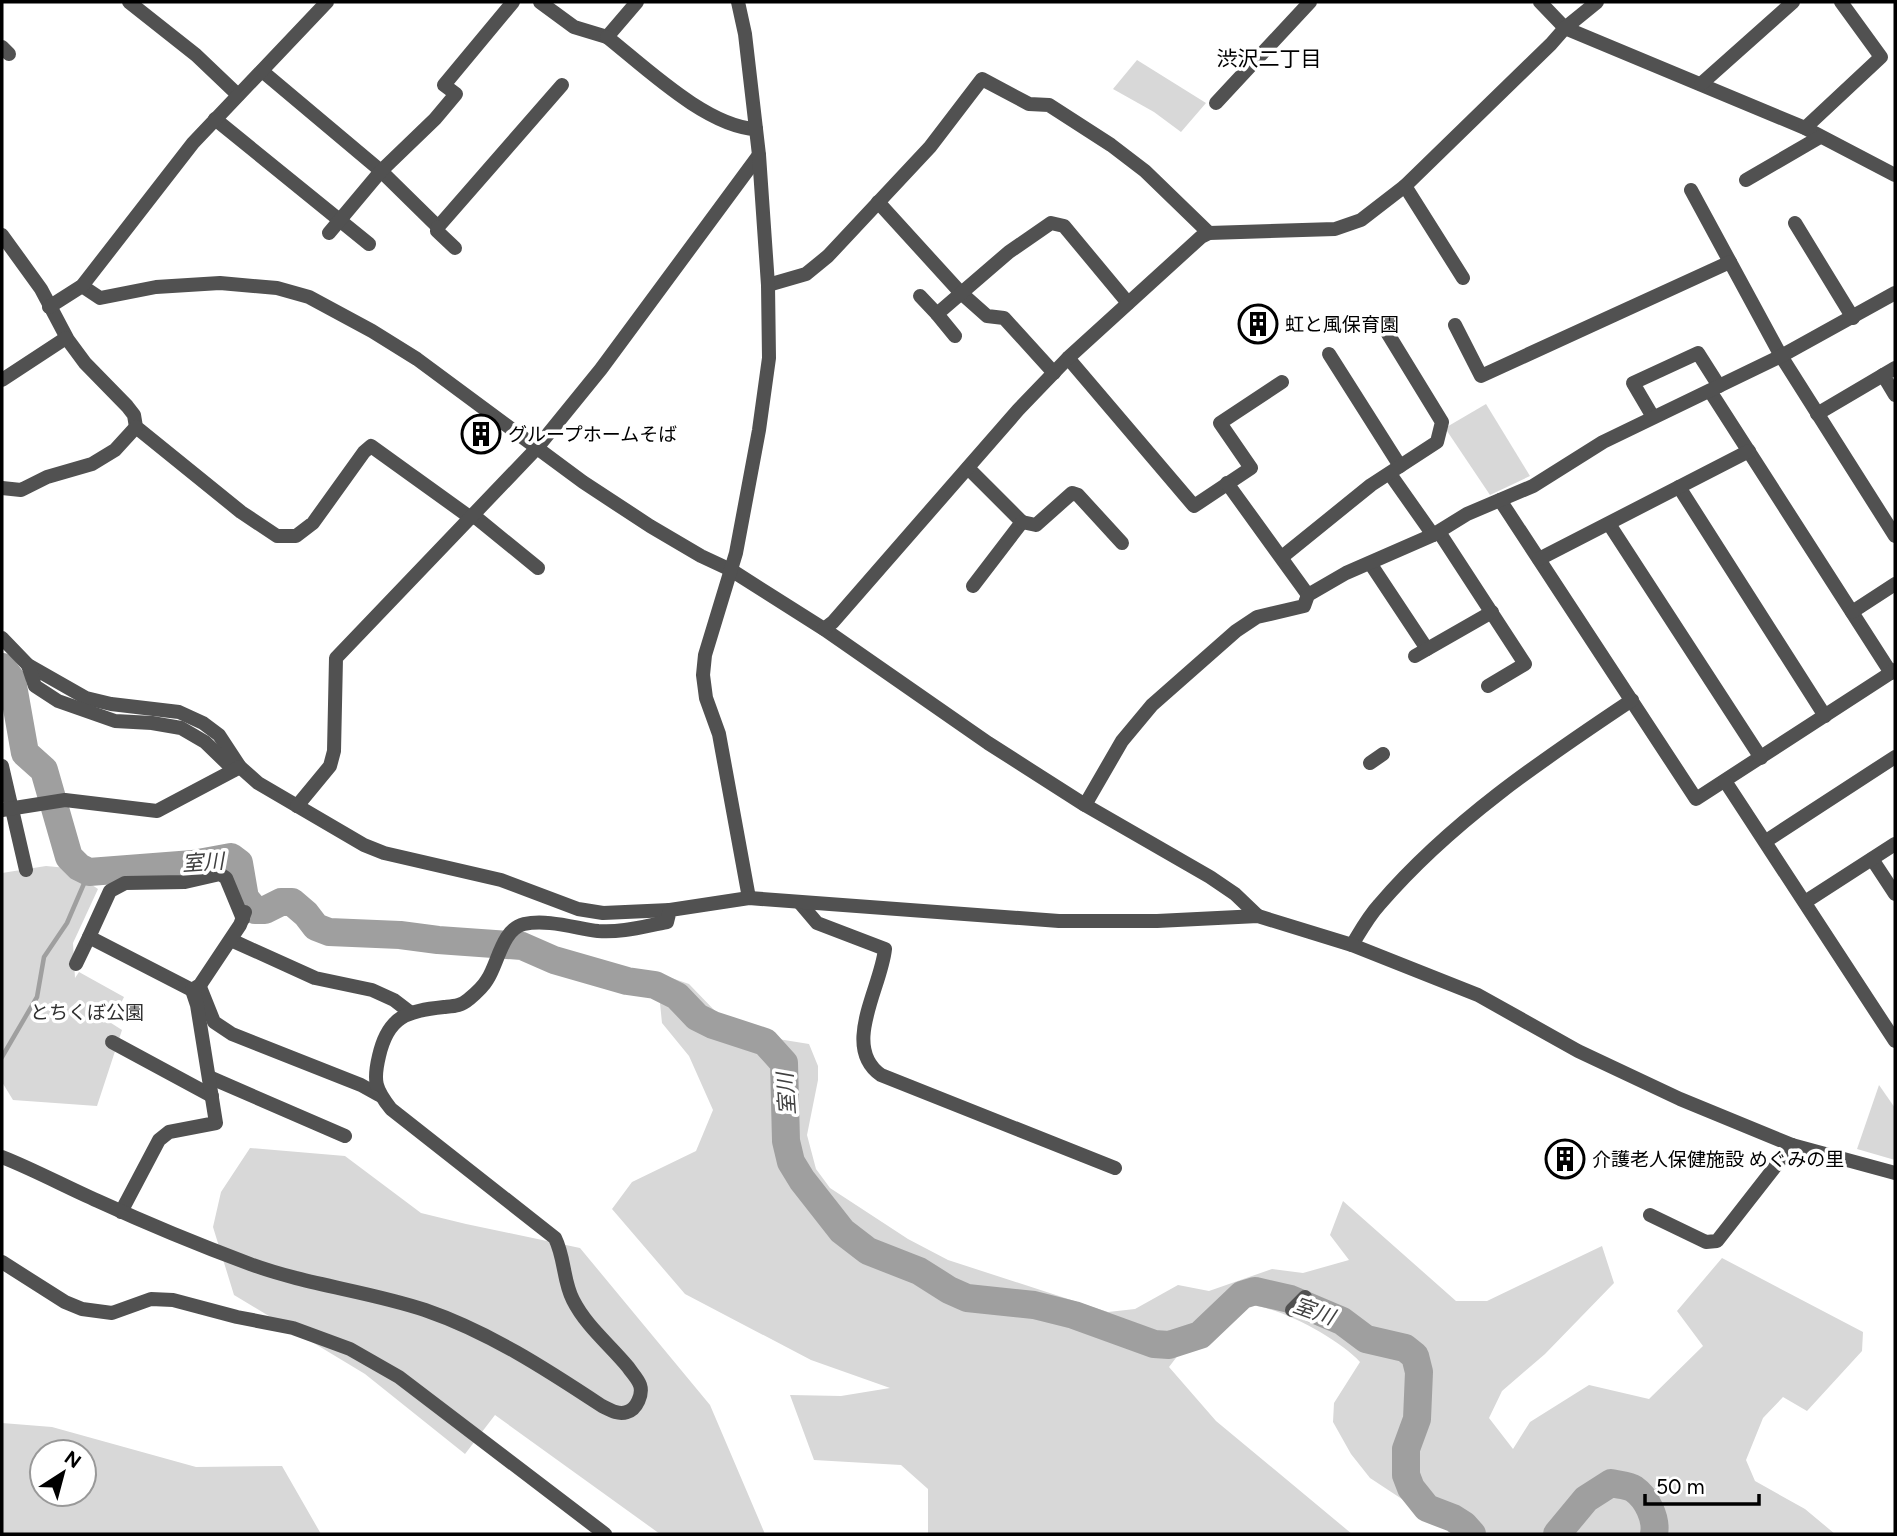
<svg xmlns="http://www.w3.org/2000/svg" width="1897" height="1536" viewBox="0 0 1897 1536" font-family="Figtree,'Noto Sans JP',sans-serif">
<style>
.green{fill:#d8d8d8;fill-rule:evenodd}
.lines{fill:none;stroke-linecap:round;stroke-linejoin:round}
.stream{stroke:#9f9f9f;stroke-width:4.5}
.river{stroke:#9f9f9f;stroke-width:28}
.minor{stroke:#515151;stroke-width:14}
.tertiary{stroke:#515151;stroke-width:14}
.labels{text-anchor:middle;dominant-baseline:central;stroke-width:7;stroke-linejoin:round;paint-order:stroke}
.poi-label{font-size:19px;fill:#000;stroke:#fff;text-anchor:start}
.park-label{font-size:19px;fill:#2f2f2f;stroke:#fff}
.neighbourhood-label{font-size:21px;fill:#000;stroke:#fff}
.water-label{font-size:21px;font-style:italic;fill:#404040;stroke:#fff}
</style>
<rect width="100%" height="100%" fill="#fff"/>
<g class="green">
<polygon points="1137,60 1206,103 1181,132 1154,112 1113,89"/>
<polygon points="1486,404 1530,476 1490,495 1445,428"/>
<polygon points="46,866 67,868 98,889 73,943 75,978 79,972 124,997 111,1023 122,1030 97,1106 13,1100 2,1082 2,873"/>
<path d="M 657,973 L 689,984 L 716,1012 L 778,1039 L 809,1044 L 818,1066 L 818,1080 L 807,1135 L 816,1169 L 830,1188 L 908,1239 L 948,1260 L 1108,1312 L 1135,1309 L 1178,1285 L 1209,1291 L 1272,1269 L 1303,1273 L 1349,1260 L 1330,1235 L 1343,1201 L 1456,1301 L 1487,1301 L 1602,1246 L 1614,1283 L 1545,1354 L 1502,1391 L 1489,1418 L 1513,1449 L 1530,1422 L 1589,1385 L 1649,1399 L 1703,1346 L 1677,1311 L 1722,1258 L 1863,1332 L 1862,1351 L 1807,1411 L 1783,1397 L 1763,1418 L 1746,1460 L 1755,1481 L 1805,1509 L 1835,1534 L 1455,1534 L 1370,1478 L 1351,1454 L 1333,1422 L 1334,1403 L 1360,1362 C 1339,1339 1280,1307 1249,1305 C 1237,1304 1223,1310 1211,1312 L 1169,1367 L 1216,1421 L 1352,1534 L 928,1534 L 928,1489 L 901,1465 L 814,1460 L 790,1395 L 841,1396 L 890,1388 L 811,1360 L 685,1294 L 612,1209 L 632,1182 L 696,1151 L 713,1110 L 689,1056 L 662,1023 Z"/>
<polygon points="1879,1085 1895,1108 1895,1160 1857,1149"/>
<polygon points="250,1148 345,1156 421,1213 466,1224 580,1248 710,1405 765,1534 660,1534 495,1415 465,1454 365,1374 234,1295 213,1227 221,1192"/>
<path d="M 2,1423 L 52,1427 L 196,1467 L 282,1466 L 321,1534 L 2,1534 ZM 42,1452 L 84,1452 L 84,1494 L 42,1494 Z"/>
</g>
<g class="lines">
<polyline class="stream" points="2,1057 37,997 44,957 67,923 89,872"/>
<g class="river">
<polyline points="2,667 12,680 25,753 44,770 69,857 79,867 89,872 193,864 231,857 239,863 245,898 255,910 265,910 281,902 292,902 306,914 316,927 329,932 400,935 438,940 522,946 554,960 627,981 655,985 677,996 697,1017 713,1025 765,1042 784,1063 786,1141 791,1162 802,1180 842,1231 868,1251 919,1271 949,1290 967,1298 1034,1305 1074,1315 1154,1344 1169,1345 1200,1335 1242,1295 1255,1291 1290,1299 1342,1321 1366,1339 1405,1348 1415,1356 1419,1372 1417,1419 1406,1449 1406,1475 1411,1488 1427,1508 1453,1518 1464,1525 1472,1534"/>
<path d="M 1557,1534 L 1586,1499 L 1611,1483 C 1618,1485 1628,1485 1634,1489 C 1647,1498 1657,1519 1654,1534"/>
</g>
<g class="minor">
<polyline points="129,2 196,55 238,95"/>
<polyline points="540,2 574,27 607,37 637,2"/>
<polyline points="1540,2 1565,28 1805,128 1895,175"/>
<path d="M 607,37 C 645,67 707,127 756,129"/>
<polyline points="2,47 9,54"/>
<polyline points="262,71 381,171 438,227 562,85"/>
<polyline points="1701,84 1793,2"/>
<polyline points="1216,103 1310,2"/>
<polyline points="215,119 369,244"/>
<polyline points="1805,128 1881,57 1841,2"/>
<polyline points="1746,180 1820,137"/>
<polyline points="1405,186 1463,278"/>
<polyline points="1691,190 1781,356 1895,536"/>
<polyline points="878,202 960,292 987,316 1004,318 1054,373"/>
<polyline points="1795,223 1853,318"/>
<polyline points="438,227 437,231 455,248"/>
<polyline points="329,233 381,171 435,119 456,94 444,85 513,2"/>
<polyline points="2,235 41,289 68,340 85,363 127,406 134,415 136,427 241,512 277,536 296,536 313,523 364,452 371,446 471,518"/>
<polyline points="768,285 806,274 828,256 930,147 982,79 1029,104 1049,105 1111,145 1145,171 1209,233"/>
<polyline points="82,286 100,298 156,287 220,283 277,288 309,297 372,331 417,359 583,482 650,526 701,556 731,570 824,629 988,743 1085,805 1210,877 1235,894 1258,916"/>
<polyline points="920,296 937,314"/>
<polyline points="49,307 82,286 193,143 327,2"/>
<polyline points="1455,325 1481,376 1730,262"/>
<polyline points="955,336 937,314 1009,252 1051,223 1064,226 1128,303"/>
<polyline points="1329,354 1400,466"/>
<polyline points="1068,358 1194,506 1251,468 1220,423 1282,382"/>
<polyline points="1883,375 1895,395"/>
<polyline points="2,380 66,338"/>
<polyline points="1710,391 1891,673"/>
<polyline points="1817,414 1895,368"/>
<polyline points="1653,417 1633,383 1698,353 1719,386"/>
<polyline points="968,468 1022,522 973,586"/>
<polyline points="1390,474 1433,535"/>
<polyline points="1227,483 1308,595"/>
<polyline points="1679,487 1825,716"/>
<polyline points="2,488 21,490 47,477 92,464 115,450 136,427"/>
<polyline points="1500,500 1696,799 1895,670"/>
<polyline points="473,515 538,568"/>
<polyline points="1022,522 1036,525 1072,493 1078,495 1122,543"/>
<polyline points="1609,524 1761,758"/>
<polyline points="1439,532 1525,664 1488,686"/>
<polyline points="1282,557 1371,485 1437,442 1442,422 1382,324"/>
<polyline points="1539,559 1749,451"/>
<polyline points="1370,563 1427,649"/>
<polyline points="1852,612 1895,584"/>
<polyline points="824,629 833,622 1018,410 1068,358 1201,237 1209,233 1335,229 1361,220 1405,186 1551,44 1565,28 1597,2"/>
<polyline points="2,638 28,665 86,698 111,704 179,712 203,723 219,735 240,767 258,783 364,845 384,853 501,880 578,909 603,913 670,910"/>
<polyline points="1415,656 1492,612"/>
<polyline points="28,665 35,686 58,701 115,721 152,723 181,728 205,742 234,770"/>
<polyline points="1370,763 1383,754"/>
<polyline points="2,766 26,870"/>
<polyline points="1725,781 1895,1041"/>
<polyline points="1085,805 1122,741 1152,705 1236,631 1257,617 1304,606 1308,595 1346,573 1433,535 1467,514 1533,486 1603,442 1781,356 1895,293"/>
<polyline points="297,806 330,766 334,751 336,658 536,449 601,369 759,155"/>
<polyline points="2,810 65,800 157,811 240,767"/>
<polyline points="1766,841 1895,757"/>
<polyline points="1872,859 1895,894"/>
<polyline points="1805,902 1895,844"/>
<path d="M 800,903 L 817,923 L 885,949 C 881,988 841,1047 881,1075 L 1115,1168"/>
<polyline points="231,940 315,978 372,990 394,1000 411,1013"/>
<path d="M 1352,945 C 1360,932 1368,917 1379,905 C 1450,822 1542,760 1632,700"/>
<polyline points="76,964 89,937"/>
<polyline points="200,987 214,1022 232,1034 361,1085 379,1095"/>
<polyline points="192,990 89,937 110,891 125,883 185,882 220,874 226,878 243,919"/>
<polyline points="112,1042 212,1096"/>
<polyline points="209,1077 345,1136"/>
<polyline points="121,1212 159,1140 169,1132 216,1123 197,1005 192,990 200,985 240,925 245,912"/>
<polyline points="1650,1215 1706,1242 1717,1241 1792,1145"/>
<polyline points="1292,1310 1305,1297"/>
</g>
<g class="tertiary">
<polyline points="738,2 745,34 759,155 768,285 769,358 759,430 736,553 705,655 703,675 706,698 719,734 749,898"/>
<path d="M 2,1157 C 35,1170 66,1187 98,1201 C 148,1224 199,1245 250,1264 C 307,1285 368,1291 425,1310 C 489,1332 546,1369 602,1406 C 610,1410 618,1415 627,1412 C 637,1409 643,1394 640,1385 C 638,1379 632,1373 628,1367 C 610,1345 586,1326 573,1300 C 563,1281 565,1258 555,1238 L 391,1109 C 375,1089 373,1081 379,1056 C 388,1016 407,1011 444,1007 C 454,1006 461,1006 469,999 C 475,994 483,987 487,980 C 498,964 502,929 524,924 C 547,919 575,928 598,931 C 621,933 645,926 667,922 L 670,910 L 749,898 L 1059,921 L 1157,921 L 1258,916 L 1352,945 L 1478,995 L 1578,1051 L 1680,1099 L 1792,1145 L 1895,1173"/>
<polyline points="2,1262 65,1302 82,1309 112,1313 151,1299 173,1300 237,1317 293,1328 350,1349 399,1377 605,1534"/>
</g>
</g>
<defs>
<symbol id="building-ring" viewBox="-11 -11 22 22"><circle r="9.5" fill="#fff" stroke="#000" stroke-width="1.5"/><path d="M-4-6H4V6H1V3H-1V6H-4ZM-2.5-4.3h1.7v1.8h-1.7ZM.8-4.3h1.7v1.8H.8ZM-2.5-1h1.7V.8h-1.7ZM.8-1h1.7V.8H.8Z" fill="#000"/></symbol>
</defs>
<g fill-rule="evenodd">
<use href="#building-ring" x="1236" y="302" width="44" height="44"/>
<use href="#building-ring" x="459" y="412" width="44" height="44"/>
<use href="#building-ring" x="1543" y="1137" width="44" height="44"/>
</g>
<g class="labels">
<g class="poi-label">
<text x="1285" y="324">虹と風保育園</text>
<text x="508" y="434">グループホームそば</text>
<text x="1592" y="1159">介護老人保健施設 めぐみの里</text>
</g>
<g class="park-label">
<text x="87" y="1012">とちくぼ公園</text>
</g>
<g class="neighbourhood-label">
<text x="1269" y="58">渋沢二丁目</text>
</g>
<g class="water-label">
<text transform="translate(203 862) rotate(-4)">室川</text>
<text transform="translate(786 1094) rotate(-94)">室川</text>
<text transform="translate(1314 1311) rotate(19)">室川</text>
</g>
</g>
<rect width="1897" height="1536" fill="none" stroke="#000000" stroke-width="7"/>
<g transform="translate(63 1473) rotate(36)"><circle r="33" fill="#ffffff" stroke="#999999" stroke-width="2"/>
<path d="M0-5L12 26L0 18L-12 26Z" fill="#000000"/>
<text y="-10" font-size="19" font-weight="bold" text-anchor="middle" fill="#000000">N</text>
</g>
<path d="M1645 1494v10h114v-10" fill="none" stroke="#000000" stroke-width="3.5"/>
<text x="1656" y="1494" font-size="21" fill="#000000" stroke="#ffffff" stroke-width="5" paint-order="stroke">50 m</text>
</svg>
